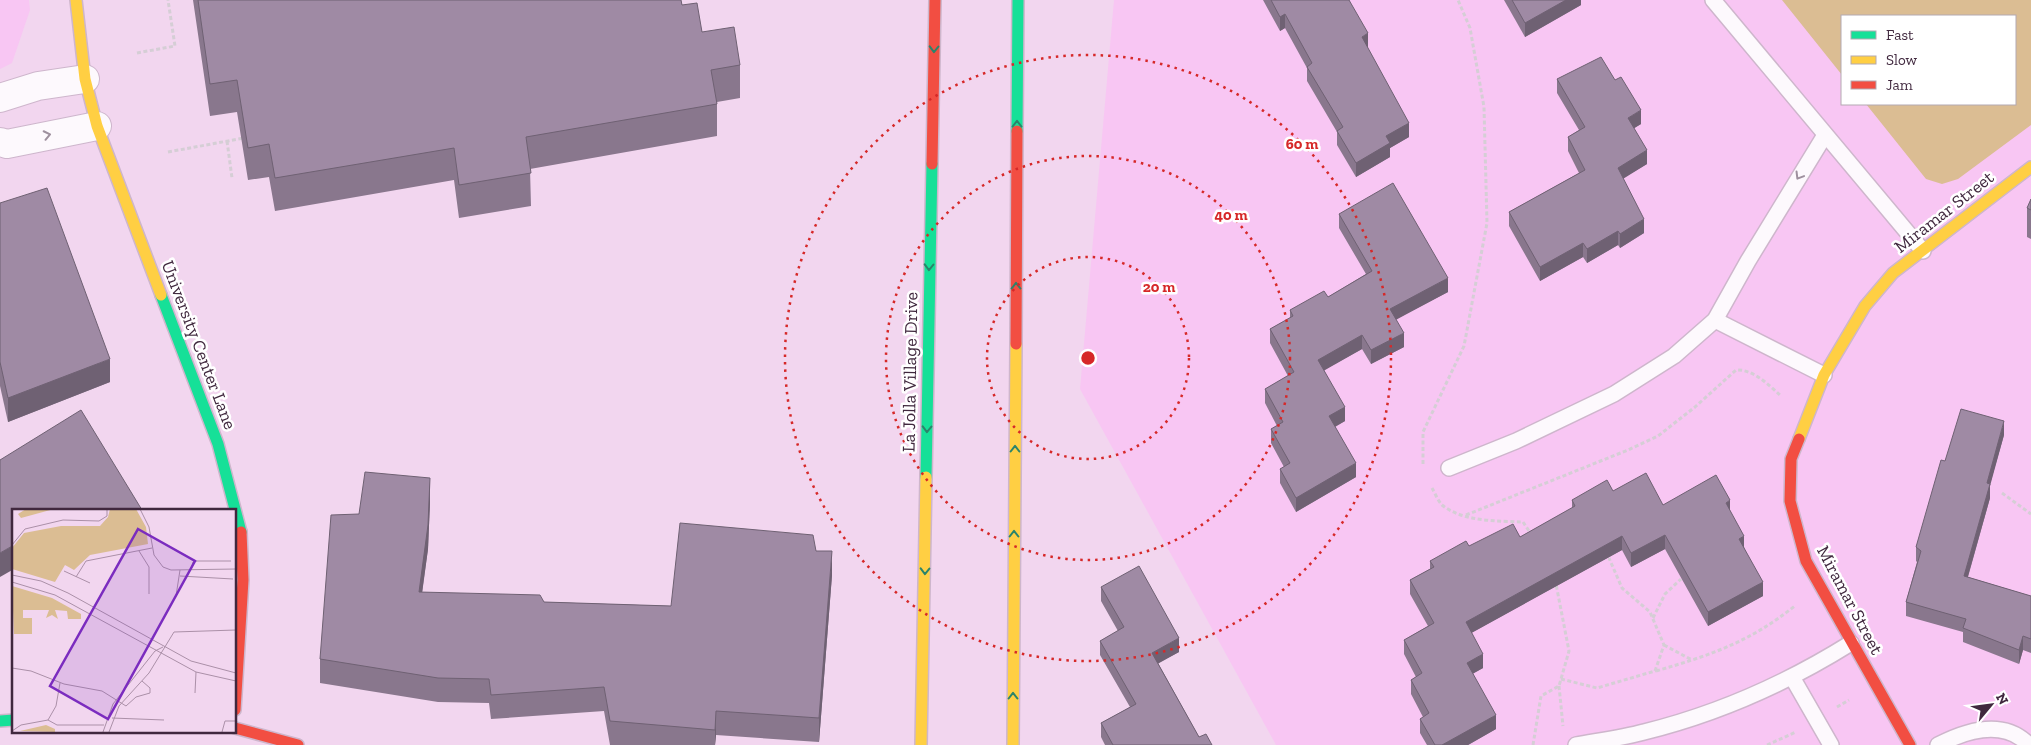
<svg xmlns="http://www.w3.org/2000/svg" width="2031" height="745" viewBox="0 0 2031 745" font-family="'Zilla Slab',serif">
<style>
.built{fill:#f8c6f3;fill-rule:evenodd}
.green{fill:#dbbd93}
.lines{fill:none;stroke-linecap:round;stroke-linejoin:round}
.lane-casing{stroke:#ceb6cc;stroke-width:18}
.street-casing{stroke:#ceb6cc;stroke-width:30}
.fast-casing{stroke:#ceb6cc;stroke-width:14}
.slow-casing{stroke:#ceb6cc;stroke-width:14}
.jam-casing{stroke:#ceb6cc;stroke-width:14}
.path{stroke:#d5ced5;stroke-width:3;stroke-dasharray:4 2.5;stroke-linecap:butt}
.lane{stroke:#fdf9fd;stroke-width:15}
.street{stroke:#fdf9fd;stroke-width:28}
.fast{stroke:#16e098;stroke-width:11}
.slow{stroke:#ffcf43;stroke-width:11}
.jam{stroke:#f24e42;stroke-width:11}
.wall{fill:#89778d}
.shaded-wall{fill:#6f6173}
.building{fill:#9f8aa4;stroke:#6f6173}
.oneway{stroke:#2b846b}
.oneway2{stroke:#9e909e}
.ring{fill:none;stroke:#d62828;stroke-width:2.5;stroke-dasharray:2.5 5}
.labels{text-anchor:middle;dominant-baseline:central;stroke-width:5;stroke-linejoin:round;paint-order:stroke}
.street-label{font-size:18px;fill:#40283e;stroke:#fff}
.inset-road{fill:none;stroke:#ab90a8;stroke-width:1}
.view{fill:#7b2cbf;fill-opacity:0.15;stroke:#7b2cbf;stroke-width:2.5}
.inset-edge{fill:none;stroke:#40283e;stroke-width:2.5}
.centre{fill:#d62828;stroke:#fff;stroke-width:2.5}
.ring-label{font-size:15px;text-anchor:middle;font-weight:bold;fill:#d62828;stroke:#fff;stroke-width:5;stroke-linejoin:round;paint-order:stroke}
</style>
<rect width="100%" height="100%" fill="#f2d6ef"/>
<g class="built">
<polygon points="0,0 29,0 30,10 12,63 0,69"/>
<path d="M 1114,0 L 2031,0 L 2031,745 L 1276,745 L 1080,389 ZM 1842,16 L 2015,16 L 2015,104 L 1842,104 Z"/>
</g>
<polygon class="green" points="1782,0 2031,0 2031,125 1958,179 1942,184 1926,179 1866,104 2015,104 2015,16 1842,16 1842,75"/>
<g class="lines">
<defs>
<g id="lane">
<polyline points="1713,0 1923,251"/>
<polyline points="1715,320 1824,375"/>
<polyline points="1449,468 1516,441 1614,394 1674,356 1715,320 1748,261 1825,135"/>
<polyline points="1792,677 1831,745"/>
<path d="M 1576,745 C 1598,741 1622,738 1644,732 C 1717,714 1787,683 1851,643"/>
<path d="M 1938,745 C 1967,730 2004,719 2029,745"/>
</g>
<g id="street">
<polyline points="0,98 38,86 85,79"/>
<polyline points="0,142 7,144 97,126"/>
</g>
<g id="fast">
<polyline points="1017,131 1018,0"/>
<polyline points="161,295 218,444 241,532"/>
<polyline points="926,477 932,164"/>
<polyline points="0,721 14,720"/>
</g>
<g id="slow">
<polyline points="76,0 85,79 97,126 161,295"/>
<polyline points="1799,439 1824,375 1865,306 1893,273 2031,167"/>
<polyline points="921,745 926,477"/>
<polyline points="1013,745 1016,344"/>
</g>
<g id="jam">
<polyline points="932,164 935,0"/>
<polyline points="1016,344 1017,131"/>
<polyline points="1799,439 1791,459 1790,501 1806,561 1910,745"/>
<polyline points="235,710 243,580 241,532"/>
<polyline points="235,728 298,745"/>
</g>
</defs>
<use href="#lane" class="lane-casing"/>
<use href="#street" class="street-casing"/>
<use href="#fast" class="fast-casing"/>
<use href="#slow" class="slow-casing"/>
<use href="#jam" class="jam-casing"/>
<g class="path">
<polyline points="137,53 175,46 168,0"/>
<polyline points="227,141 232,178"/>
<polyline points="168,152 244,138"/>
<polyline points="1423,464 1423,432 1464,346 1487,223 1484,107 1470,28 1458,0"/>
<path d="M 1432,488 C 1435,493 1438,501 1442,505 C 1463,522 1498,521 1523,522 L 1531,534"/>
<polyline points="2002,493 2031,514"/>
<path d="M 1466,515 L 1628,450 L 1658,436 L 1695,407 L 1736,370 C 1753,369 1769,385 1781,396"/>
<polyline points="1653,618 1665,594 1681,579"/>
<polyline points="1664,645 1692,660"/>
<path d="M 1656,671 C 1711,655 1750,642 1796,605"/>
<polyline points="1561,679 1597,688 1655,671 1664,645 1650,612 1622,588 1609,558"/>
<polyline points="1559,686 1563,726"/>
<polyline points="1837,707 1849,700"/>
<polyline points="1533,745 1541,696 1559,686 1569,651 1556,584"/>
<polyline points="1767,745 1796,732"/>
</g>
<use href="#lane" class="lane"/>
<use href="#street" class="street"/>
<use href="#fast" class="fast"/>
<use href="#slow" class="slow"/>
<use href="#jam" class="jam"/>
</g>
<g class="wall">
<polygon points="193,0 681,0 682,5 702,32 740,65 740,98 717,102 717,136 530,169 531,206 459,218 454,180 275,211 269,177 248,180 237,112 210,116"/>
<polygon points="1263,0 1349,0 1367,47 1409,137 1390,148 1390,157 1356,177 1337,145 1337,132 1307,81 1307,68 1285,28 1280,31"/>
<polygon points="1504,0 1581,0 1581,5 1525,37"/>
<polygon points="1557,79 1641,124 1634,128 1647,164 1623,178 1644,233 1620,248 1618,245 1587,263 1583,257 1540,281 1509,226 1509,212 1579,173 1568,151 1568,137 1579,130 1557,93"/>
<polygon points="2031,199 2031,239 2027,237 2027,208"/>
<polygon points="0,203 110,382 8,422 0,386"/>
<polygon points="1339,214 1448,292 1396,319 1404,347 1371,364 1362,349 1324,370 1345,421 1335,427 1356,477 1296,512 1280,483 1280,469 1284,467 1271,443 1271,429 1277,426 1265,403 1265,389 1288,376 1270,343 1270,329 1290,318 1290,310 1328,297 1366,274 1339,228"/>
<polygon points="2004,435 1990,484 1990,498 1968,577 2031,596 2031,653 2023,650 2019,664 1963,642 1963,632 1906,616 1906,602 1917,562 1916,561 1916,547 1945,461"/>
<polygon points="1613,491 1663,505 1730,511 1763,596 1708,626 1665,549 1631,567 1622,550 1471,633 1483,668 1472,674 1496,729 1468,745 1427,745 1420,733 1420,719 1423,717 1411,694 1411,680 1416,677 1404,654 1404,640 1428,626 1410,594 1410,580 1430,569 1430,561 1469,546 1520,537 1572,508 1572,500"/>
<polygon points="430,502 428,549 422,592 544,602 671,606 816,551 832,575 819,742 716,735 715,745 610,745 604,711 491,719 489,703 438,702 320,683 320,659 359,514"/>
<polygon points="1101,587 1179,652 1158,663 1199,737 1212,745 1105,745 1101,737 1101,723 1130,707 1100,655 1100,641 1118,631 1101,601"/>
</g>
<g class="shaded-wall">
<polygon points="1566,0 1581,0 1581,5 1525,37 1525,23"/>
<polygon points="1285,14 1285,28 1280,31 1280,17"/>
<polygon points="1368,33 1368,47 1362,51 1362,37"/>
<polygon points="1641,110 1641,124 1628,132 1628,118"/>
<polygon points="1409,123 1409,137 1390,148 1390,157 1356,177 1356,163 1386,136"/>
<polygon points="1647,150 1647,164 1618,182 1618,168"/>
<polygon points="1644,219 1644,233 1620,248 1620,234"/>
<polygon points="1618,231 1618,245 1587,263 1587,249"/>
<polygon points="1583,243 1583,257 1540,281 1540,267"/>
<polygon points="1448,278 1448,292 1390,323 1390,309"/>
<polygon points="1404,333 1404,347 1371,364 1371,350"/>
<polygon points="1362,335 1362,349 1318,374 1318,360"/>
<polygon points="110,359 110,382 8,422 8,398"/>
<polygon points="1345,407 1345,421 1329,430 1329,416"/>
<polygon points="2004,421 2004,435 1987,497 1987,483"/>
<polygon points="1356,463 1356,477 1296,512 1296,498"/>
<polygon points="430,478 430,502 428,549 419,616 419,592"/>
<polygon points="1990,484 1990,498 1964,590 1964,576"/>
<polygon points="1730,500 1730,514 1726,503"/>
<polygon points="1665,535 1665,549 1631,567 1631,553"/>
<polygon points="1622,536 1622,550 1466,636 1466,622"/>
<polygon points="1744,536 1744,550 1739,539"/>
<polygon points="14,545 14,569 0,577 0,553"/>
<polygon points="832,551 832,575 819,742 819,718"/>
<polygon points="1763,582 1763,596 1708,626 1708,612"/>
<polygon points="2023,636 2023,650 2019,664 2019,650"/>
<polygon points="1179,638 1179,652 1152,667 1152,653"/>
<polygon points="1483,654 1483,668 1467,677 1467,663"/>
<polygon points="716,711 716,735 715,745 715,730"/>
<polygon points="1496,715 1496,729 1468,745 1442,745"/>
</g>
<g class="building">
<polygon points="198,0 681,0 682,5 697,3 702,32 734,27 740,65 711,70 717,104 526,137 531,173 459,185 454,148 275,178 269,144 248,148 237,80 210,84"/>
<polygon points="1271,0 1349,0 1368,33 1362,37 1409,123 1386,136 1390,143 1356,163 1337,131 1343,127 1307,67 1312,63 1285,14 1280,17"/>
<polygon points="1512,0 1566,0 1525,23"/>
<polygon points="1601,57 1615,80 1621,77 1641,110 1628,118 1647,150 1618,168 1644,219 1620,234 1618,231 1587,249 1583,243 1540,267 1509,212 1585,170 1568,137 1585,127 1557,79"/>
<polygon points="1393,183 1448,278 1390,309 1404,333 1371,350 1362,335 1318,360 1345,407 1329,416 1356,463 1296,498 1280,469 1290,463 1271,429 1283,422 1265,389 1294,372 1270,329 1293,316 1290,310 1324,291 1328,297 1372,271 1339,214"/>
<polygon points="47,188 110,359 8,398 0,362 0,203"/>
<polygon points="2031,199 2031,210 2027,208"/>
<polygon points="1961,409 2004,421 1987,483 1990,484 1964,576 2031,596 2031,639 2023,636 2019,650 1963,628 1966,619 1906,602 1921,551 1916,547 1941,460 1945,461"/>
<polygon points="81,410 142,510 14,510 14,545 0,553 0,460"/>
<polygon points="365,472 430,478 428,525 419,592 540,595 544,602 671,606 680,523 813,535 816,551 832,551 819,718 716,711 715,730 610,721 604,687 491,695 489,679 438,678 320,659 331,515 359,514"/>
<polygon points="1646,473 1663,505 1716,475 1730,500 1726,503 1744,536 1739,539 1763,582 1708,612 1665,535 1631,553 1622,536 1466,622 1483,654 1467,663 1496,715 1442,745 1435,745 1420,719 1429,713 1411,680 1422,673 1404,640 1434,623 1410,580 1434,567 1430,561 1466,541 1469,546 1513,524 1520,537 1575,506 1572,500 1607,480 1613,491"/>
<polygon points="1139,566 1179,638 1152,653 1199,737 1206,734 1212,745 1113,745 1101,723 1136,704 1100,641 1124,627 1101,587"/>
</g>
<defs><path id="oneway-chevron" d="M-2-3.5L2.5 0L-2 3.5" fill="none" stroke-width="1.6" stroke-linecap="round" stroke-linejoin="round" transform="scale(1.25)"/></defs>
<g class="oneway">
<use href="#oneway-chevron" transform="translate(934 49) rotate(91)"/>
<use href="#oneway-chevron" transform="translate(1017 124) rotate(-90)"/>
<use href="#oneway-chevron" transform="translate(929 267) rotate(91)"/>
<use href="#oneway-chevron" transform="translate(1016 286) rotate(-90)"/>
<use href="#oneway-chevron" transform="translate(927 429) rotate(91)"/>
<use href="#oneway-chevron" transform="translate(1015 449) rotate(-90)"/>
<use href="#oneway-chevron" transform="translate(1014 534) rotate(-90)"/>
<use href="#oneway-chevron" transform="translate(925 571) rotate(91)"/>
<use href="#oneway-chevron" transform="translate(1013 696) rotate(-90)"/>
</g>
<g class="oneway2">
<use href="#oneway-chevron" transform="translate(47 135) rotate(-12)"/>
<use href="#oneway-chevron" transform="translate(1799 176) rotate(121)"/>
</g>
<g class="ring">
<circle cx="1088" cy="358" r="101"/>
<circle cx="1088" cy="358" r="202"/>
<circle cx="1088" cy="358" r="303"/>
</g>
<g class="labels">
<g class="street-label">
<text transform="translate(1944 212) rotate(-38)">Miramar Street</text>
<text transform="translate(199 345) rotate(69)">University Center Lane</text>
<text transform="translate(910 372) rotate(-89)">La Jolla Village Drive</text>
<text transform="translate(1850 600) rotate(62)">Miramar Street</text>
</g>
</g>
<g transform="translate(12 509)">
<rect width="224" height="224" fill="#f2d6ef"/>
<path d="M 14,0 L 42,0 L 9,9 L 6,5 ZM 98,0 L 124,0 L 134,18 L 136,35 L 78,46 L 62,61 L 53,56 L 43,73 L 0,60 L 0,39 L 12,24 L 49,17 L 88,17 L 96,8 ZM 0,77 L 40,89 L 69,105 L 69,110 L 56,110 L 55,102 L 43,101 L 46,110 L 40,106 L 34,109 L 37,101 L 11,101 L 11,109 L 20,109 L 20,125 L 2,125 ZM 34,216 L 43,220 L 43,223 L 8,222 Z" fill="#dbbd93"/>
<path class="inset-road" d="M 128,0 L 137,18 L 142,46 L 151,58 L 159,61 L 224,60M 0,36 L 13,20 L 51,11 L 87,12 L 95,7 L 95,0M 127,42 L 137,58 L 137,85M 179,61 L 181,53 L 185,52 L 219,52M 52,62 L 78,74M 0,66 L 29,72 L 56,84 L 179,152 L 224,164M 168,67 L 221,70M 64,68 L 74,52 L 140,39M 0,73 L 43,86 L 184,163 L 224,172M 164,87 L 168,61M 0,159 L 19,162 L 52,175 L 90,182 L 114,197 L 124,188 L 138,184 L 138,179 L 130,172M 183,184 L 184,163M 100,209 L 152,211M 36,211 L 45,216 L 92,216M 0,222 L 9,216 L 36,211 L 44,197 L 48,174M 91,223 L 101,195 L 143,142 L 151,138M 97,223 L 107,197 L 137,164 L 162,123 L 224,121M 210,223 L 213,212 L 224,212"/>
<path class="view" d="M 126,20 L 183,52 L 96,210 L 38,177 Z"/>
<rect width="224" height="224" class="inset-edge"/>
</g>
<circle cx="1088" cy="358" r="8" class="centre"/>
<g class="ring-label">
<text x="1302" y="149">60 m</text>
<text x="1231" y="220">40 m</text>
<text x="1159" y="292">20 m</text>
</g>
<rect x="1841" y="15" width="175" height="90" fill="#ffffff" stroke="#b3a9b2"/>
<rect x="1851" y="31" width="25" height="8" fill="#16e098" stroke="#b3a9b2"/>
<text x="1886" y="40" font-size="15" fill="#40283e">Fast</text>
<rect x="1851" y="56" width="25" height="8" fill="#ffcf43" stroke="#b3a9b2"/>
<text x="1886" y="65" font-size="15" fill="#40283e">Slow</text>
<rect x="1851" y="81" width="25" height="8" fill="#f24e42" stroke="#b3a9b2"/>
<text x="1886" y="90" font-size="15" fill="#40283e">Jam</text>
<g transform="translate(1991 705) rotate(61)" stroke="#ffffff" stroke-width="4" paint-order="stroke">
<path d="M0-4L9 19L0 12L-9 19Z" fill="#40283e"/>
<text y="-8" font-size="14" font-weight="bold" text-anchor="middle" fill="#40283e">N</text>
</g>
</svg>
